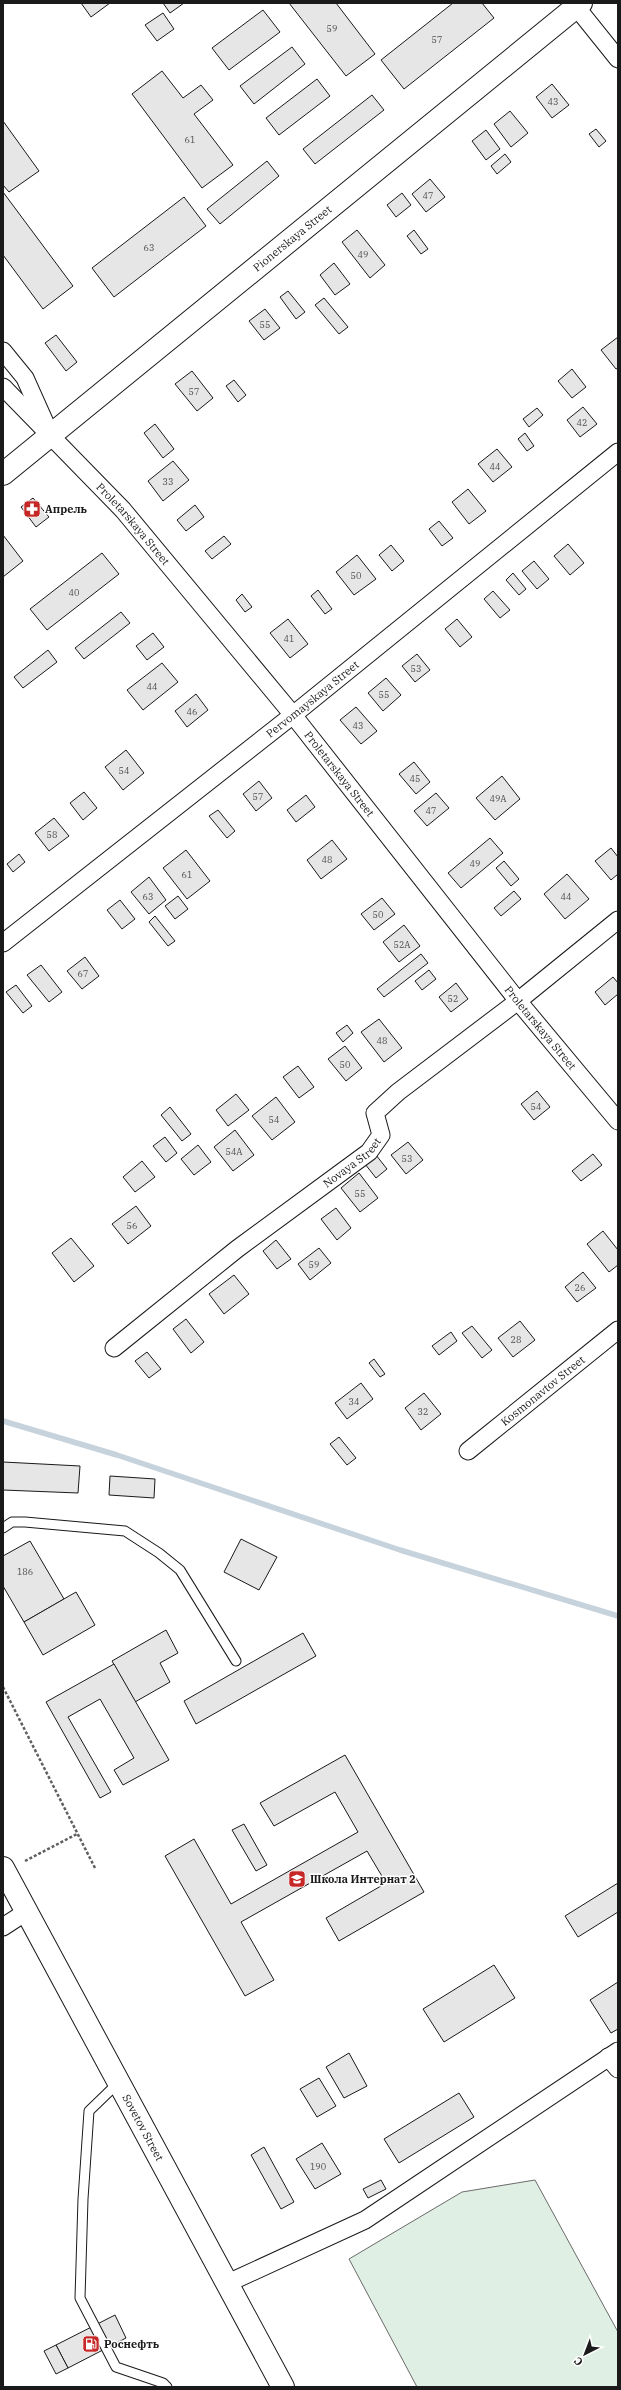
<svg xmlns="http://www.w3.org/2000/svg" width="621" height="2390" viewBox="0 0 621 2390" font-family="'IBM Plex Serif',serif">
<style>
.green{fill:#e0efe3;stroke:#6a6a6a}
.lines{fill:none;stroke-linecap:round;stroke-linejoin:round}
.stream{stroke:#c6d2dc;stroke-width:5.5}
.building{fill:#e6e6e6;stroke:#1a1a1a}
.service-casing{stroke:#1a1a1a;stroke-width:11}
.minor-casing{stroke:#1a1a1a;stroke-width:19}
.secondary-casing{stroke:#1a1a1a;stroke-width:24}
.path{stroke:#5f5f5f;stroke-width:2.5;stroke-dasharray:3 2;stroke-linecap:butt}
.service{stroke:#fff;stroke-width:9}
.minor{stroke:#fff;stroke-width:17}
.secondary{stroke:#fff;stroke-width:22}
.labels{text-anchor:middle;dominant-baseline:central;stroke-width:3;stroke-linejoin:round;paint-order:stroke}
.number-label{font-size:9px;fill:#4d4d4d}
.street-label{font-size:11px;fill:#1a1a1a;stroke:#fff}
.poi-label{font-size:11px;font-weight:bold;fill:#1a1a1a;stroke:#fff;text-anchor:start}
</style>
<rect width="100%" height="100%" fill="#fff"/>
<polygon class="green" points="535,2180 618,2332 618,2387 417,2387 349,2259 462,2192"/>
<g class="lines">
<polyline class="stream" points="3,1421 117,1455 400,1550 618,1616"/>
</g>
<g class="building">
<polygon points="81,3 110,3 91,17"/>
<polygon points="163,3 184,3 170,13"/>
<polygon points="289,3 336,3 375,54 346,76"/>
<polygon points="453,3 482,3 494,18 404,89 381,60"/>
<polygon points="263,10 280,32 229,70 212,48"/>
<polygon points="163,13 174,29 157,41 145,25"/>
<polygon points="292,47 305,64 254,104 240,86"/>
<polygon points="162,71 183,98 201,85 213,100 194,114 233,165 202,188 132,94"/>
<polygon points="317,79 330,96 279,135 266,118"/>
<polygon points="552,84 569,105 552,118 536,97"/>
<polygon points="372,95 384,110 315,164 303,149"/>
<polygon points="510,111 528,133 511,147 494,124"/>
<polygon points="3,121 39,171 9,192 3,185"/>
<polygon points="596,129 606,141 599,147 589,134"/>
<polygon points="486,130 500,149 486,160 472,141"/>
<polygon points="505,154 511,162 497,174 491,166"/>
<polygon points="267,161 279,176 220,224 207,209"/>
<polygon points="430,179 445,197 426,212 412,194"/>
<polygon points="3,192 73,286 43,309 3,255"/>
<polygon points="402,193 411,205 396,217 387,205"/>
<polygon points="184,197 206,226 114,297 92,268"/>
<polygon points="357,230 385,265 370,278 342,242"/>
<polygon points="414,230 428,249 421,254 407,236"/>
<polygon points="334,263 350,284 335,295 320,275"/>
<polygon points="288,291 305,312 296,319 280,297"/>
<polygon points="324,298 348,327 339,334 315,305"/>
<polygon points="265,309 280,328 264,340 249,321"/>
<polygon points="56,335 77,362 66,371 45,343"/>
<polygon points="618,337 618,368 616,369 601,350"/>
<polygon points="572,369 586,387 572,398 558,381"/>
<polygon points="192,371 213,398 197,411 175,384"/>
<polygon points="234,380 246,395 238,402 226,386"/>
<polygon points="583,407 597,424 580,437 567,420"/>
<polygon points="537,408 543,415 529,427 523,419"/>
<polygon points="155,424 174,449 163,458 144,433"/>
<polygon points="525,433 534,446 527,451 518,439"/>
<polygon points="497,449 512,467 493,482 478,464"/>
<polygon points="173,461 189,480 163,501 148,481"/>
<polygon points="468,489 486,511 469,524 452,502"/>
<polygon points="33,498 49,517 36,527 21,507"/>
<polygon points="195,505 204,517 186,531 177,520"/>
<polygon points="439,521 453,538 442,546 429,529"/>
<polygon points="3,535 23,561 3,577"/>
<polygon points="224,536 231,544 212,559 205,551"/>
<polygon points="568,544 584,563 570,575 554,556"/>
<polygon points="391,545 404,561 392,571 379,555"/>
<polygon points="102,553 119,574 47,630 30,609"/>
<polygon points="357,555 376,579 354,595 336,572"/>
<polygon points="534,561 549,579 537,589 522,571"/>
<polygon points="513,573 526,589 519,595 506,580"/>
<polygon points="318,590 332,609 325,614 311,596"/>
<polygon points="493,591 510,610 500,618 484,599"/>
<polygon points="242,594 252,607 245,612 236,600"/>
<polygon points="121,612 130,623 84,659 75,648"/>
<polygon points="288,619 308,644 290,658 270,633"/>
<polygon points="457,619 472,637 460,647 445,629"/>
<polygon points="153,633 164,647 147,660 136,646"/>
<polygon points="48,650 57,662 23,688 14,677"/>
<polygon points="417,654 430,670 415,682 402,666"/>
<polygon points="162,663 178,682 143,710 127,690"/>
<polygon points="386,678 401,695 383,711 368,693"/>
<polygon points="196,694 208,710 187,727 175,711"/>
<polygon points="356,707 377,731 361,744 340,720"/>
<polygon points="126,750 144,773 123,790 105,767"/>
<polygon points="414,762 430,782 416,794 399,774"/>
<polygon points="502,776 520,799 495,820 476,798"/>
<polygon points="259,781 272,798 256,811 243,794"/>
<polygon points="84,792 97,808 83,820 70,803"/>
<polygon points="436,793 449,808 427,826 414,811"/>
<polygon points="306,795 315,807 296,822 287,810"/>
<polygon points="218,810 235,831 227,838 209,816"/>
<polygon points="54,818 69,836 49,851 35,833"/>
<polygon points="490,838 503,853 461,888 448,873"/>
<polygon points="332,840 347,859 321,879 307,860"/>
<polygon points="611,848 618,857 618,874 611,880 595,861"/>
<polygon points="186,850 210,881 187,899 163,868"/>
<polygon points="19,854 25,862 13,872 7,864"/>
<polygon points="504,861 519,879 511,886 496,868"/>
<polygon points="567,874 589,899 565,919 544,894"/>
<polygon points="149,877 166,900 149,914 131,892"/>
<polygon points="514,891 521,899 501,916 494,908"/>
<polygon points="178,896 188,909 175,919 165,906"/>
<polygon points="382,898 395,914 374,930 361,914"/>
<polygon points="120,900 135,919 122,929 107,910"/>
<polygon points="155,916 175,941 168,946 149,922"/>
<polygon points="404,925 420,946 399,962 383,942"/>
<polygon points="421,954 428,963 384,997 377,989"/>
<polygon points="85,957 99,976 82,989 67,971"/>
<polygon points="41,965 62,992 49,1002 27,975"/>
<polygon points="429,970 436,979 422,990 415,981"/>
<polygon points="613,977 618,983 618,994 605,1005 595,992"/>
<polygon points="456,983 468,999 451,1012 439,997"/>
<polygon points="16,985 32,1006 23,1013 6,992"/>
<polygon points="379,1019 402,1048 384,1062 361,1032"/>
<polygon points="347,1025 353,1033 343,1042 336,1033"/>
<polygon points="345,1046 362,1068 346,1081 328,1059"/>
<polygon points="298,1066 314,1087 299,1098 283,1077"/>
<polygon points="537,1091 550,1107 534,1120 521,1104"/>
<polygon points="236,1094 249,1110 228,1126 216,1110"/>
<polygon points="276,1097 295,1122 272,1140 252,1116"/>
<polygon points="170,1107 191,1134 182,1141 161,1115"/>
<polygon points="235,1130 254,1155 233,1171 214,1147"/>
<polygon points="165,1137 177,1153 166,1162 153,1146"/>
<polygon points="408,1142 423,1160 406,1174 391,1155"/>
<polygon points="198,1145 211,1162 194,1175 181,1159"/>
<polygon points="593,1154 602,1165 581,1181 572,1171"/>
<polygon points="376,1155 387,1169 376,1178 365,1164"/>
<polygon points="142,1161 155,1177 135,1192 123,1177"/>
<polygon points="359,1173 378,1198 360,1212 341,1188"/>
<polygon points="136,1206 151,1226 128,1244 112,1224"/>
<polygon points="336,1208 351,1228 337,1240 321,1219"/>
<polygon points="603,1231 618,1250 618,1265 609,1272 587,1244"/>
<polygon points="71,1238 94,1266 74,1282 52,1253"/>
<polygon points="276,1240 291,1259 277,1269 263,1251"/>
<polygon points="319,1248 331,1263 310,1280 298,1264"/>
<polygon points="583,1272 596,1288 577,1302 565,1287"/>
<polygon points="234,1275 249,1294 224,1314 209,1294"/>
<polygon points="186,1319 204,1342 191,1353 173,1329"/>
<polygon points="520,1321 535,1340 513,1357 498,1338"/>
<polygon points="472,1326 492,1350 482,1358 462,1333"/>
<polygon points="451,1332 457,1341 439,1355 432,1346"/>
<polygon points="147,1352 161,1369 149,1378 135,1361"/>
<polygon points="374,1359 385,1374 380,1377 369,1363"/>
<polygon points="361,1383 373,1399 347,1419 335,1403"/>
<polygon points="424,1393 441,1414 421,1430 405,1408"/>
<polygon points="339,1437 356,1458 347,1465 330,1444"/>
<polygon points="3,1462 80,1466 78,1493 3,1490"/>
<polygon points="110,1476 155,1479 154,1498 109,1495"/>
<polygon points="241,1539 277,1557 259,1590 224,1572"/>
<polygon points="30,1541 64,1599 24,1622 3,1586 3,1556"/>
<polygon points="76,1592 95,1625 43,1655 24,1622"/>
<polygon points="166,1630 178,1653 160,1663 170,1682 135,1702 112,1661"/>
<polygon points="303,1633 316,1656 196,1724 184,1701"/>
<polygon points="114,1664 169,1760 123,1785 114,1770 134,1758 100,1699 68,1717 111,1792 100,1798 46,1702"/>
<polygon points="345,1755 424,1892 339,1941 326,1918 386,1883 367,1851 241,1922 274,1980 245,1996 165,1856 194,1839 231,1904 358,1832 335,1792 274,1826 260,1803"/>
<polygon points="244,1824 267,1865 256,1871 232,1830"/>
<polygon points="618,1883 618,1912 578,1937 565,1916"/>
<polygon points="494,1965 515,1998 444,2042 423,2009"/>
<polygon points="618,1982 618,2029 611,2033 590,2000"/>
<polygon points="349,2053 367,2086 344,2098 326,2067"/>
<polygon points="319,2078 336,2106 317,2117 300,2089"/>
<polygon points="459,2093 474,2117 399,2163 384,2139"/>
<polygon points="322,2143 341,2174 315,2189 296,2159"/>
<polygon points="264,2147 294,2202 281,2209 251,2155"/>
<polygon points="381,2180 386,2189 368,2198 363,2189"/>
<polygon points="115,2315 126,2338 68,2368 56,2345"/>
<polygon points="56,2345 68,2368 56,2374 44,2351"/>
</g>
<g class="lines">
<defs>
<g id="service">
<polyline points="3,1528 12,1522 25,1522 125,1531 159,1553 180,1570 236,1661"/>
<polyline points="119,2082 89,2111 83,2199 80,2298 116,2367 163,2383 167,2387"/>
</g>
<g id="minor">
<polyline points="573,3 618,59"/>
<polyline points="3,351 25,378 46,425"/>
<path id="s1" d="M 3,387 L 123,510 L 293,715 L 518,1001 L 618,1121"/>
<path id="s2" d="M 3,943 L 293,715 L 618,452"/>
<path id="s3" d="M 114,1348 L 237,1249 L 369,1152 L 381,1135 L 375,1113 L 398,1092 L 518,1001 L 618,920"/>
<path id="s4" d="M 468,1451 L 618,1330"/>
<polyline points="3,1927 26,1912"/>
<polyline points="608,2057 618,2069"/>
<polyline points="228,2283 365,2220 618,2051"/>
</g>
<g id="secondary">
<path id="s5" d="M 3,474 L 581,3"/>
<path id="s6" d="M 3,1868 L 283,2387"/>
</g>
</defs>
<use href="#service" class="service-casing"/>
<use href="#minor" class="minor-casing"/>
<use href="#secondary" class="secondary-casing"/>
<g class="path">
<polyline points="3,1687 95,1868"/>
<polyline points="25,1861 77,1834"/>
</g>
<use href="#service" class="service"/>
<use href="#minor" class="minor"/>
<use href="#secondary" class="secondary"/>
</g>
<defs>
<symbol id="pharmacy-square" viewBox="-11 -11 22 22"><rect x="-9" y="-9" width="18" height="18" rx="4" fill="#c62828" stroke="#fff"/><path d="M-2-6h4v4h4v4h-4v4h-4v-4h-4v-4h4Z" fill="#fff"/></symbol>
<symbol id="school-square" viewBox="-11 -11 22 22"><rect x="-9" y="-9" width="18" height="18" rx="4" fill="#c62828" stroke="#fff"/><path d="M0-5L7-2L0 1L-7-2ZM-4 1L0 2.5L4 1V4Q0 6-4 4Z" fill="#fff"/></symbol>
<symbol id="fuel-square" viewBox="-11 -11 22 22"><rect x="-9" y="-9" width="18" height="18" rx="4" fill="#c62828" stroke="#fff"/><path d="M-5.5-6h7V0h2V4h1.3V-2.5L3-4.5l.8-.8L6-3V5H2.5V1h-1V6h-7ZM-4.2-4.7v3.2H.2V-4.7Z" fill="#fff"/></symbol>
</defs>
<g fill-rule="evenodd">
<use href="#pharmacy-square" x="22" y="499" width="20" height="20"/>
<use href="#school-square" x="287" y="1869" width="20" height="20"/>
<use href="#fuel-square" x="81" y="2334" width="20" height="20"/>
</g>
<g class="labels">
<g class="number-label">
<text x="332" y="28">59</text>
<text x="437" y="39">57</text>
<text x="553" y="101">43</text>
<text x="190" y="139">61</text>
<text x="428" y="195">47</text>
<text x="149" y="247">63</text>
<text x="363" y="254">49</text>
<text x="265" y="324">55</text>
<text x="194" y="391">57</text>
<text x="582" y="422">42</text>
<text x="495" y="466">44</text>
<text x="168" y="481">33</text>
<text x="356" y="575">50</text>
<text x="74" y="592">40</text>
<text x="289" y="638">41</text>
<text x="416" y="668">53</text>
<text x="152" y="686">44</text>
<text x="384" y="694">55</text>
<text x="192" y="711">46</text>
<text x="358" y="725">43</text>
<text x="124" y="770">54</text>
<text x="415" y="778">45</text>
<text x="258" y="796">57</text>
<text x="498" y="798">49А</text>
<text x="431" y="810">47</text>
<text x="52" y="834">58</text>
<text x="327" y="859">48</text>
<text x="475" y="863">49</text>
<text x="187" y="874">61</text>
<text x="148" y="896">63</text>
<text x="566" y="896">44</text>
<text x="378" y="914">50</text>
<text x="402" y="944">52А</text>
<text x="83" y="973">67</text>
<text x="453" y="998">52</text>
<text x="382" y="1040">48</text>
<text x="345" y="1064">50</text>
<text x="536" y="1106">54</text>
<text x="274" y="1119">54</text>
<text x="234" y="1151">54А</text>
<text x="407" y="1158">53</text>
<text x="360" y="1193">55</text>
<text x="132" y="1225">56</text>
<text x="314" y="1264">59</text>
<text x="580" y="1287">26</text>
<text x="516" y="1339">28</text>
<text x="354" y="1401">34</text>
<text x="423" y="1411">32</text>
<text x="25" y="1571">186</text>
<text x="318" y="2166">190</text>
</g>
<g class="street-label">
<text stroke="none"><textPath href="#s5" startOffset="373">Pionerskaya Street</textPath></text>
<text stroke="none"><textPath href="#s1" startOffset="189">Proletarskaya Street</textPath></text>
<text stroke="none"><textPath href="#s2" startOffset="394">Pervomayskaya Street</textPath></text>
<text stroke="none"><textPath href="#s1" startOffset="513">Proletarskaya Street</textPath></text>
<text stroke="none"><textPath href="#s1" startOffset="837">Proletarskaya Street</textPath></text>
<text stroke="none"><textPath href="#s3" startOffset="302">Novaya Street</textPath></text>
<text stroke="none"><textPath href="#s4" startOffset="96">Kosmonavtov Street</textPath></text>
<text stroke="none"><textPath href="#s6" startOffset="295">Sovetov Street</textPath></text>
</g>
<g class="poi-label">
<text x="45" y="509">Апрель</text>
<text x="310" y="1879">Школа Интернат 2</text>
<text x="104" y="2344">Роснефть</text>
</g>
</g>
<rect width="621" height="2390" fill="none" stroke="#1a1a1a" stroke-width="8"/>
<g transform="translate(585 2354) rotate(222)" stroke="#ffffff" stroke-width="3" paint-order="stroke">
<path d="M0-3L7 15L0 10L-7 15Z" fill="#1a1a1a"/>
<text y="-6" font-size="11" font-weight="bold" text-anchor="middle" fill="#1a1a1a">С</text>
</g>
</svg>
